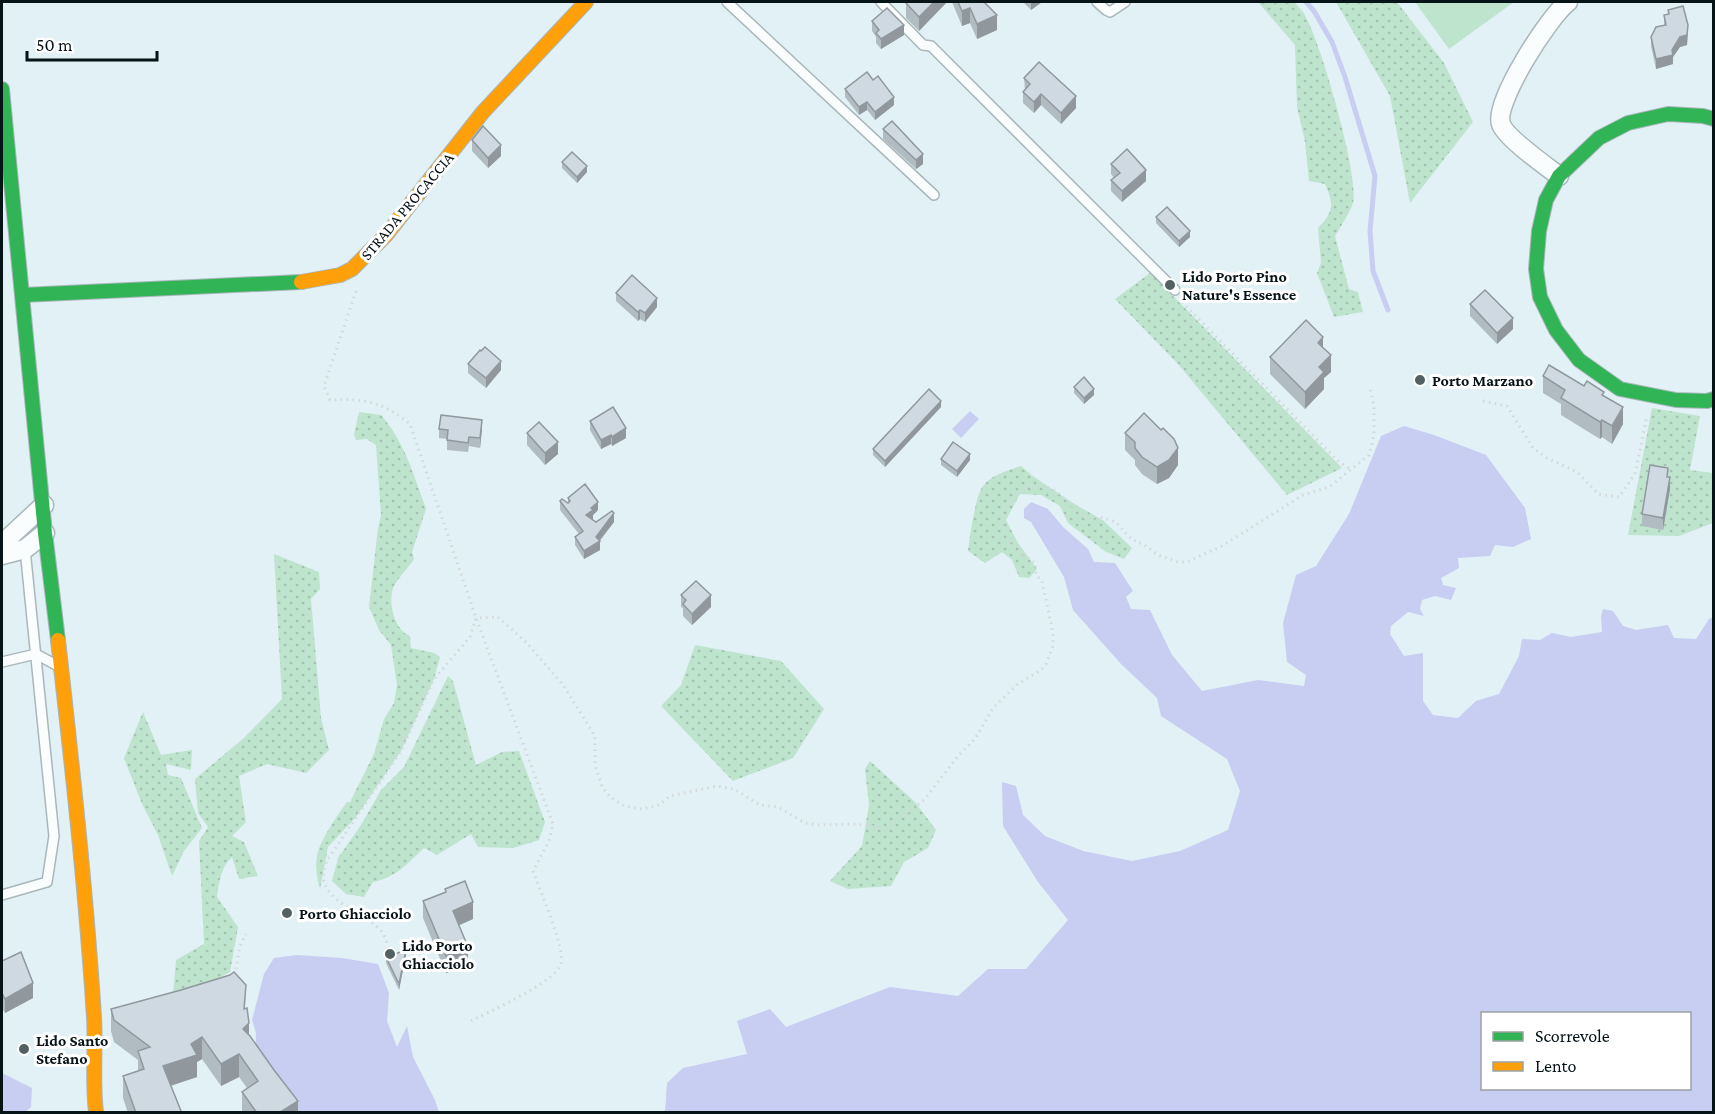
<svg xmlns="http://www.w3.org/2000/svg" width="1715" height="1114" viewBox="0 0 1715 1114" font-family="'Crimson Pro',serif">
<style>
.grass{fill:url(#grass-dots)}
.pitch{fill:#bee4ce}
.water{fill:#c8cdf2;fill-rule:evenodd}
.lines{fill:none;stroke-linecap:round;stroke-linejoin:round}
.stream{stroke:#c8cdf2;stroke-width:5}
.lane-casing{stroke:#a9b7bb;stroke-width:12}
.street-casing{stroke:#a9b7bb;stroke-width:21}
.fast-casing{stroke:#a9b7bb;stroke-width:16}
.slow-casing{stroke:#a9b7bb;stroke-width:16}
.path{stroke:#d3d8da;stroke-width:3;stroke-dasharray:1.5 4.5;stroke-linecap:butt}
.lane{stroke:#fafdfe;stroke-width:9}
.street{stroke:#fafdfe;stroke-width:18}
.fast{stroke:#30b455;stroke-width:14}
.slow{stroke:#ff9f0a;stroke-width:14}
.wall{fill:#b1bbc2}
.shaded-wall{fill:#90989e}
.building{fill:#ced9e1;stroke:#90989e;stroke-width:1.5}
.poi-dot{fill:#536165;stroke:#fff;stroke-width:2}
.labels{text-anchor:middle;dominant-baseline:central;stroke-width:6;stroke-linejoin:round;paint-order:stroke}
.street-label{font-size:16px;fill:#061317;stroke:#fff}
.poi-label{font-size:16px;font-weight:bold;fill:#061317;stroke:#fff;text-anchor:start}
</style>
<defs>
<pattern id="grass-dots" width="8" height="8" patternUnits="userSpaceOnUse" patternTransform="scale(1.5)"><rect width="8" height="8" fill="#bee4ce"/><path d="M2 2h.1M6 6h.1" fill="none" stroke="#a2c3b0" stroke-width="1.8" stroke-linecap="round"/></pattern>
</defs>
<rect width="100%" height="100%" fill="#e1f1f6"/>
<g class="grass">
<path d="M 1258,2 L 1294,2 C 1297,5 1300,8 1303,12 C 1319,35 1360,178 1353,203 C 1349,214 1341,226 1335,236 L 1349,289 L 1358,292 L 1363,312 L 1334,317 L 1317,273 L 1321,263 L 1318,228 C 1334,211 1334,205 1325,184 L 1309,181 L 1305,142 L 1297,107 L 1295,45 Z"/>
<polygon points="1336,2 1397,2 1444,63 1473,122 1410,203 1390,96"/>
<polygon points="1150,273 1174,297 1342,468 1287,495 1178,364 1115,299"/>
<polygon points="1652,408 1700,416 1690,470 1713,473 1713,523 1679,536 1628,535"/>
<path d="M 359,412 L 381,415 C 404,442 412,470 424,503 L 426,509 L 412,552 L 414,559 C 408,568 399,577 394,586 C 387,601 394,630 410,636 L 411,648 L 434,653 L 440,657 L 434,679 L 401,751 L 356,817 L 328,847 L 320,889 C 317,879 315,867 317,856 C 319,842 338,814 347,802 L 350,802 L 374,754 L 384,719 L 394,703 L 397,685 L 391,645 L 379,630 L 369,607 L 378,528 L 381,515 L 376,445 L 367,439 L 356,440 L 354,435 Z"/>
<path d="M 1021,466 L 1034,477 L 1073,503 L 1104,521 L 1132,548 L 1124,559 L 1106,552 L 1068,523 L 1060,506 L 1041,495 L 1020,494 L 1006,520 L 1018,543 L 1037,569 L 1029,578 L 1019,577 L 1012,560 L 1002,552 L 985,563 L 968,551 C 970,536 975,497 983,486 C 991,475 1009,470 1021,466 Z"/>
<path d="M 274,554 L 319,572 L 320,589 L 311,599 L 321,718 L 329,750 L 306,773 L 267,764 L 239,776 L 246,822 L 232,836 L 244,842 L 258,876 L 239,879 L 232,857 C 221,867 219,882 217,897 L 238,927 L 230,972 L 177,1000 L 173,994 L 176,960 L 204,944 L 199,841 L 208,827 L 198,813 L 195,779 L 245,737 L 282,699 Z"/>
<polygon points="695,645 781,661 824,709 793,758 733,781 661,706 681,685"/>
<path d="M 448,676 L 453,681 L 476,765 L 502,752 L 519,751 L 545,822 L 539,840 L 513,848 L 478,847 L 471,834 L 437,855 L 424,848 C 407,864 397,877 373,882 L 364,897 L 346,894 L 332,881 L 338,858 L 361,825 L 381,790 L 404,767 Z"/>
<polygon points="143,712 161,755 192,750 191,770 166,764 168,775 181,778 202,828 184,851 172,876 158,835 142,804 124,758"/>
<polygon points="870,761 915,802 936,830 928,848 904,862 891,886 848,889 830,881 862,846 869,805 865,769"/>
</g>
<polygon class="pitch" points="1415,2 1514,2 1449,49"/>
<g class="water">
<polygon points="970,411 979,419 961,438 952,429"/>
<path d="M 1404,426 L 1434,435 L 1486,455 L 1525,508 L 1531,539 L 1513,547 L 1495,545 L 1490,556 L 1458,558 L 1459,568 L 1441,578 L 1443,585 L 1456,588 L 1451,600 L 1435,596 L 1422,600 L 1420,609 L 1424,616 L 1408,612 L 1391,626 L 1390,634 L 1404,656 L 1423,653 L 1423,701 L 1433,715 L 1458,718 L 1476,701 L 1499,694 L 1519,656 L 1522,639 L 1540,640 L 1552,633 L 1571,637 L 1602,632 L 1601,616 L 1603,609 L 1613,611 L 1623,626 L 1636,630 L 1668,625 L 1674,638 L 1696,639 L 1709,619 L 1713,617 L 1713,1112 L 665,1112 L 667,1083 L 683,1068 L 747,1054 L 737,1021 L 770,1009 L 786,1027 L 890,987 L 958,996 L 988,969 L 1026,969 L 1068,920 L 1038,882 L 1003,826 L 1002,782 L 1016,786 L 1023,815 L 1045,836 L 1083,851 L 1132,861 L 1180,851 L 1228,830 L 1240,791 L 1227,759 L 1161,716 L 1157,698 L 1121,664 L 1073,610 L 1064,577 L 1031,522 L 1024,518 L 1024,509 L 1031,502 L 1048,509 L 1063,527 L 1088,549 L 1094,562 L 1115,563 L 1133,591 L 1126,597 L 1131,609 L 1150,610 L 1172,655 L 1202,691 L 1258,680 L 1304,686 L 1306,675 L 1287,662 L 1283,623 L 1296,575 L 1316,566 L 1349,514 L 1381,436 ZM 1482,1014 L 1690,1014 L 1690,1088 L 1482,1088 Z"/>
<polygon points="297,955 342,958 378,964 389,993 387,1021 397,1047 407,1026 413,1057 435,1100 439,1112 296,1112 255,1060 256,1033 252,1020 264,974 274,958"/>
<polygon points="2,1073 32,1088 31,1107 25,1112 2,1112"/>
</g>
<g class="lines">
<polyline class="stream" points="1306,2 1314,11 1332,42 1345,77 1375,176 1370,231 1373,271 1388,310"/>
<defs>
<g id="lane">
<polyline points="727,2 934,195"/>
<polyline points="881,2 923,45 931,46 1175,290"/>
<polyline points="1097,2 1106,10 1110,12 1125,2"/>
<polyline points="2,662 36,654 58,666"/>
<polyline points="2,895 47,882 54,836 25,549"/>
</g>
<g id="street">
<path d="M 1559,176 C 1546,166 1505,137 1501,124 C 1493,103 1550,15 1568,2"/>
<polyline points="2,544 44,505"/>
<polyline points="2,555 25,549 45,533"/>
</g>
<g id="fast">
<polyline points="2,89 45,533 58,640"/>
<polyline points="1714,119 1703,116 1668,114 1628,123 1599,138 1559,176 1546,200 1539,231 1536,269 1540,297 1556,330 1579,360 1620,389 1676,400 1707,401 1714,399"/>
<polyline points="23,295 301,282"/>
</g>
<g id="slow">
<polyline points="301,282 340,275 352,269 386,235 483,112 586,2"/>
<path d="M 58,640 C 72,765 86,891 94,1017 C 96,1049 92,1080 96,1112"/>
</g>
</defs>
<use href="#lane" class="lane-casing"/>
<use href="#street" class="street-casing"/>
<use href="#fast" class="fast-casing"/>
<use href="#slow" class="slow-casing"/>
<g class="path">
<path d="M 356,291 L 324,386 L 330,400 C 364,398 383,402 410,424 L 476,618 L 553,824 L 549,841 L 533,871 C 539,888 566,950 561,964 C 555,983 486,1013 467,1023"/>
<polyline points="1182,302 1338,461 1350,469"/>
<polyline points="1483,401 1507,406 1533,448 1547,458 1577,472 1598,494 1619,497 1635,474 1647,416"/>
<path d="M 390,954 C 388,948 386,937 382,932 C 367,913 322,903 323,873 C 324,869 326,863 328,859 L 401,751 L 434,679 L 470,637 L 476,618 L 498,617 L 527,643 L 563,685 L 595,736 L 595,765 L 602,786 L 610,797 L 624,806 L 642,809 L 659,805 L 670,796 L 717,786 L 734,789 L 760,805 L 778,807 L 805,823 L 819,825 L 857,824 L 881,828 L 890,826 L 924,800 L 958,756 L 975,739 L 993,708 L 1018,684 L 1041,670 L 1046,664 L 1053,646 L 1053,633 L 1042,581 L 1036,575 L 1035,563 C 1020,553 999,537 1002,517 C 1004,508 1012,498 1017,491 C 1026,489 1036,485 1045,487 C 1061,489 1064,502 1074,510 C 1081,515 1088,518 1096,521 L 1100,517 L 1116,522 L 1128,536 L 1138,543 L 1142,543 L 1158,555 L 1178,562 L 1187,562 L 1222,546 L 1303,495 L 1329,487 L 1369,455 L 1374,435 L 1374,405 L 1370,389"/>
<polyline points="235,975 240,946 246,934"/>
</g>
<use href="#lane" class="lane"/>
<use href="#street" class="street"/>
<use href="#fast" class="fast"/>
<use href="#slow" class="slow"/>
</g>
<g class="wall">
<polygon points="908,2 947,2 919,31 906,18 906,3"/>
<polygon points="952,2 984,2 997,30 977,39 970,23 962,26"/>
<polygon points="1023,2 1042,2 1031,10"/>
<polygon points="1668,10 1688,35 1687,45 1680,47 1673,57 1673,64 1656,69 1651,46 1651,37 1664,25 1664,15 1668,14"/>
<polygon points="872,21 904,35 881,49 876,43 876,37 872,31"/>
<polygon points="1024,78 1076,108 1061,124 1041,105 1034,113 1023,103 1023,92 1025,90"/>
<polygon points="845,89 894,105 875,120 867,110 859,115 845,97"/>
<polygon points="883,129 923,164 916,169 883,139"/>
<polygon points="472,140 501,156 488,168 472,151"/>
<polygon points="562,162 587,172 577,183 562,168"/>
<polygon points="1111,164 1146,181 1122,202 1111,191 1111,180 1114,178 1111,174"/>
<polygon points="1156,217 1190,237 1179,247 1156,223"/>
<polygon points="616,293 657,307 645,322 640,319 638,321 616,301"/>
<polygon points="1470,304 1513,329 1497,344 1470,316"/>
<polygon points="1323,348 1331,372 1324,378 1324,389 1305,409 1270,374 1270,357"/>
<polygon points="468,364 501,370 486,388 468,373"/>
<polygon points="1543,376 1584,386 1604,396 1623,424 1612,444 1602,437 1600,439 1561,415 1561,404 1543,393"/>
<polygon points="1074,387 1094,395 1084,404 1074,393"/>
<polygon points="941,407 885,467 873,455 873,449"/>
<polygon points="590,421 626,438 612,446 611,444 601,449 590,430"/>
<polygon points="439,429 482,429 480,448 469,446 468,452 447,450 447,439 439,438"/>
<polygon points="527,433 558,454 545,465 527,445"/>
<polygon points="1125,433 1178,465 1169,478 1157,484 1142,474 1135,465 1135,460 1125,450"/>
<polygon points="941,459 970,460 957,477 941,465"/>
<polygon points="1668,477 1670,489 1663,530 1642,526 1642,514"/>
<polygon points="568,498 598,510 593,515 593,519 592,519 596,522 614,522 600,541 600,550 584,559 575,545 575,537 579,534 560,510 560,501 568,503"/>
<polygon points="681,595 711,607 692,625 683,616 683,608 681,607"/>
<polygon points="445,889 473,919 459,925 468,964 446,973 423,918 423,901 445,892"/>
<polygon points="406,955 399,990 386,963 386,957"/>
<polygon points="2,961 33,998 5,1013 2,1008"/>
<polygon points="245,1008 249,1035 298,1113 242,1113 242,1092 247,1088 239,1077 221,1086 202,1059 197,1062 197,1077 171,1086 181,1113 128,1113 123,1098 123,1076 138,1071 138,1060 114,1042 111,1031 111,1009"/>
</g>
<g class="shaded-wall">
<polygon points="934,2 947,2 919,31 919,17"/>
<polygon points="1031,2 1042,2 1031,10"/>
<polygon points="970,8 970,23 962,26 962,11"/>
<polygon points="997,15 997,30 977,39 977,24"/>
<polygon points="904,25 904,35 881,49 881,39"/>
<polygon points="1688,25 1687,45 1680,47 1673,57 1673,64 1656,69 1656,59 1680,37"/>
<polygon points="1041,94 1041,105 1034,113 1034,102"/>
<polygon points="1076,96 1076,108 1061,124 1061,113"/>
<polygon points="894,97 894,105 875,120 875,112"/>
<polygon points="867,102 867,110 859,115 859,107"/>
<polygon points="501,145 501,156 488,168 488,158"/>
<polygon points="923,154 923,164 916,169 916,160"/>
<polygon points="587,166 587,172 577,183 577,177"/>
<polygon points="1146,170 1146,181 1122,202 1122,191"/>
<polygon points="1190,231 1190,237 1179,247 1179,241"/>
<polygon points="657,298 657,307 645,322 645,313"/>
<polygon points="640,310 640,319 638,321 638,312"/>
<polygon points="1513,318 1513,329 1497,344 1497,333"/>
<polygon points="1323,337 1323,354 1318,343"/>
<polygon points="1331,355 1331,372 1324,378 1324,389 1305,409 1305,392 1319,367"/>
<polygon points="501,361 501,370 486,388 486,378"/>
<polygon points="1094,389 1094,395 1084,404 1084,398"/>
<polygon points="941,401 941,407 885,467 885,461"/>
<polygon points="1623,407 1623,424 1612,444 1612,426"/>
<polygon points="482,420 482,429 480,448 480,438"/>
<polygon points="1602,420 1602,437 1600,439 1600,422"/>
<polygon points="626,428 626,438 612,446 612,437"/>
<polygon points="611,435 611,444 601,449 601,440"/>
<polygon points="558,442 558,454 545,465 545,453"/>
<polygon points="1178,448 1178,465 1169,478 1157,484 1157,467"/>
<polygon points="970,454 970,460 957,477 957,471"/>
<polygon points="1670,477 1670,489 1663,530 1663,518"/>
<polygon points="598,502 598,510 593,515 593,519 586,524 586,515 591,508"/>
<polygon points="614,513 614,522 598,542 600,541 600,550 584,559 584,551"/>
<polygon points="711,595 711,607 692,625 692,614"/>
<polygon points="473,902 473,919 453,928 453,911"/>
<polygon points="468,947 468,964 446,973 446,956"/>
<polygon points="406,950 406,955 399,990 399,984"/>
<polygon points="33,983 33,998 5,1013 5,999"/>
<polygon points="246,985 244,1027 249,1023 249,1045 243,1029"/>
<polygon points="202,1037 202,1059 197,1062 197,1077 163,1088 163,1066 191,1044"/>
<polygon points="239,1054 239,1077 221,1086 221,1064"/>
<polygon points="298,1101 298,1113 279,1113"/>
</g>
<g class="building">
<polygon points="908,2 934,2 919,17 906,3"/>
<polygon points="958,2 984,2 997,15 977,24 970,8 962,11"/>
<polygon points="1683,6 1688,25 1687,35 1680,37 1672,50 1673,55 1656,59 1651,37 1656,27 1666,25 1664,15 1669,14 1668,10"/>
<polygon points="887,8 904,25 881,39 876,33 879,30 872,21"/>
<polygon points="1039,62 1076,96 1061,113 1041,94 1034,102 1023,92 1030,84 1024,78"/>
<polygon points="867,72 873,80 878,76 894,97 875,112 867,102 859,107 845,89"/>
<polygon points="892,121 923,154 916,160 883,129"/>
<polygon points="483,126 501,145 488,158 472,140"/>
<polygon points="1127,149 1146,170 1122,191 1111,180 1120,173 1111,164"/>
<polygon points="572,152 587,166 577,177 562,162"/>
<polygon points="1167,207 1190,231 1179,241 1156,217"/>
<polygon points="632,275 657,298 645,313 640,310 638,312 616,293"/>
<polygon points="1485,290 1513,318 1497,333 1470,304"/>
<polygon points="1306,320 1323,337 1318,343 1331,355 1319,367 1324,372 1305,392 1270,357"/>
<polygon points="485,347 501,361 486,378 468,364 480,350 481,351"/>
<polygon points="1549,365 1584,386 1587,381 1604,392 1602,395 1623,407 1612,426 1602,420 1600,422 1561,398 1565,390 1543,376"/>
<polygon points="1084,377 1094,389 1084,398 1074,387"/>
<polygon points="929,389 941,401 885,461 873,449"/>
<polygon points="613,407 626,428 612,437 611,435 601,440 590,421"/>
<polygon points="1144,413 1161,430 1163,428 1174,439 1178,448 1169,460 1157,467 1142,457 1135,448 1135,442 1125,433"/>
<polygon points="441,415 482,420 480,438 469,437 468,443 447,440 448,430 439,429"/>
<polygon points="539,422 558,442 545,453 527,433"/>
<polygon points="953,442 970,454 957,471 941,459"/>
<polygon points="1650,465 1668,468 1667,477 1670,477 1663,518 1642,514"/>
<polygon points="585,484 598,502 591,508 593,510 586,515 596,522 612,511 614,513 596,537 600,541 584,551 575,537 583,531 560,501 562,499 568,503 570,501 568,498"/>
<polygon points="696,581 711,595 692,614 683,604 686,600 681,595"/>
<polygon points="465,881 473,902 453,911 468,947 446,956 423,901 446,892 445,889"/>
<polygon points="406,950 399,984 386,957"/>
<polygon points="21,952 33,983 5,999 2,993 2,961"/>
<polygon points="234,972 246,985 244,1009 247,1008 249,1023 243,1029 250,1036 274,1070 298,1101 279,1113 257,1113 242,1092 258,1081 239,1054 221,1064 202,1037 191,1044 197,1055 163,1066 181,1111 177,1113 136,1113 123,1076 144,1069 138,1051 150,1047 114,1020 111,1009 181,990 230,975"/>
</g>
<g class="poi-dot">
<circle cx="1170" cy="285" r="6"/>
<circle cx="1420" cy="380" r="6"/>
<circle cx="287" cy="913" r="6"/>
<circle cx="390" cy="954" r="6"/>
<circle cx="24" cy="1049" r="6"/>
</g>
<g class="labels">
<g class="street-label">
<text transform="translate(407 206) rotate(-50)">STRADA PROCACCIA</text>
</g>
<g class="poi-label">
<text x="1182" y="276">Lido Porto Pino<tspan x="1182" dy="18">Nature's Essence</tspan></text>
<text x="1432" y="380">Porto Marzano</text>
<text x="299" y="913">Porto Ghiacciolo</text>
<text x="402" y="945">Lido Porto<tspan x="402" dy="18">Ghiacciolo</tspan></text>
<text x="36" y="1040">Lido Santo<tspan x="36" dy="18">Stefano</tspan></text>
</g>
</g>
<rect width="1715" height="1114" fill="none" stroke="#061317" stroke-width="6"/>
<rect x="1481" y="1012" width="210" height="78" fill="#ffffff" stroke="#9ba1a2" stroke-width="1.5"/>
<rect x="1493" y="1032" width="30" height="9" fill="#30b455" stroke="#9ba1a2" stroke-width="1.5"/>
<text x="1535" y="1042" font-size="18" fill="#061317">Scorrevole</text>
<rect x="1493" y="1062" width="30" height="9" fill="#ff9f0a" stroke="#9ba1a2" stroke-width="1.5"/>
<text x="1535" y="1072" font-size="18" fill="#061317">Lento</text>
<path d="M27 51v9h130v-9" fill="none" stroke="#061317" stroke-width="3"/>
<text x="36" y="51" font-size="18" fill="#061317" stroke="#ffffff" stroke-width="4.5" paint-order="stroke">50 m</text>
</svg>
